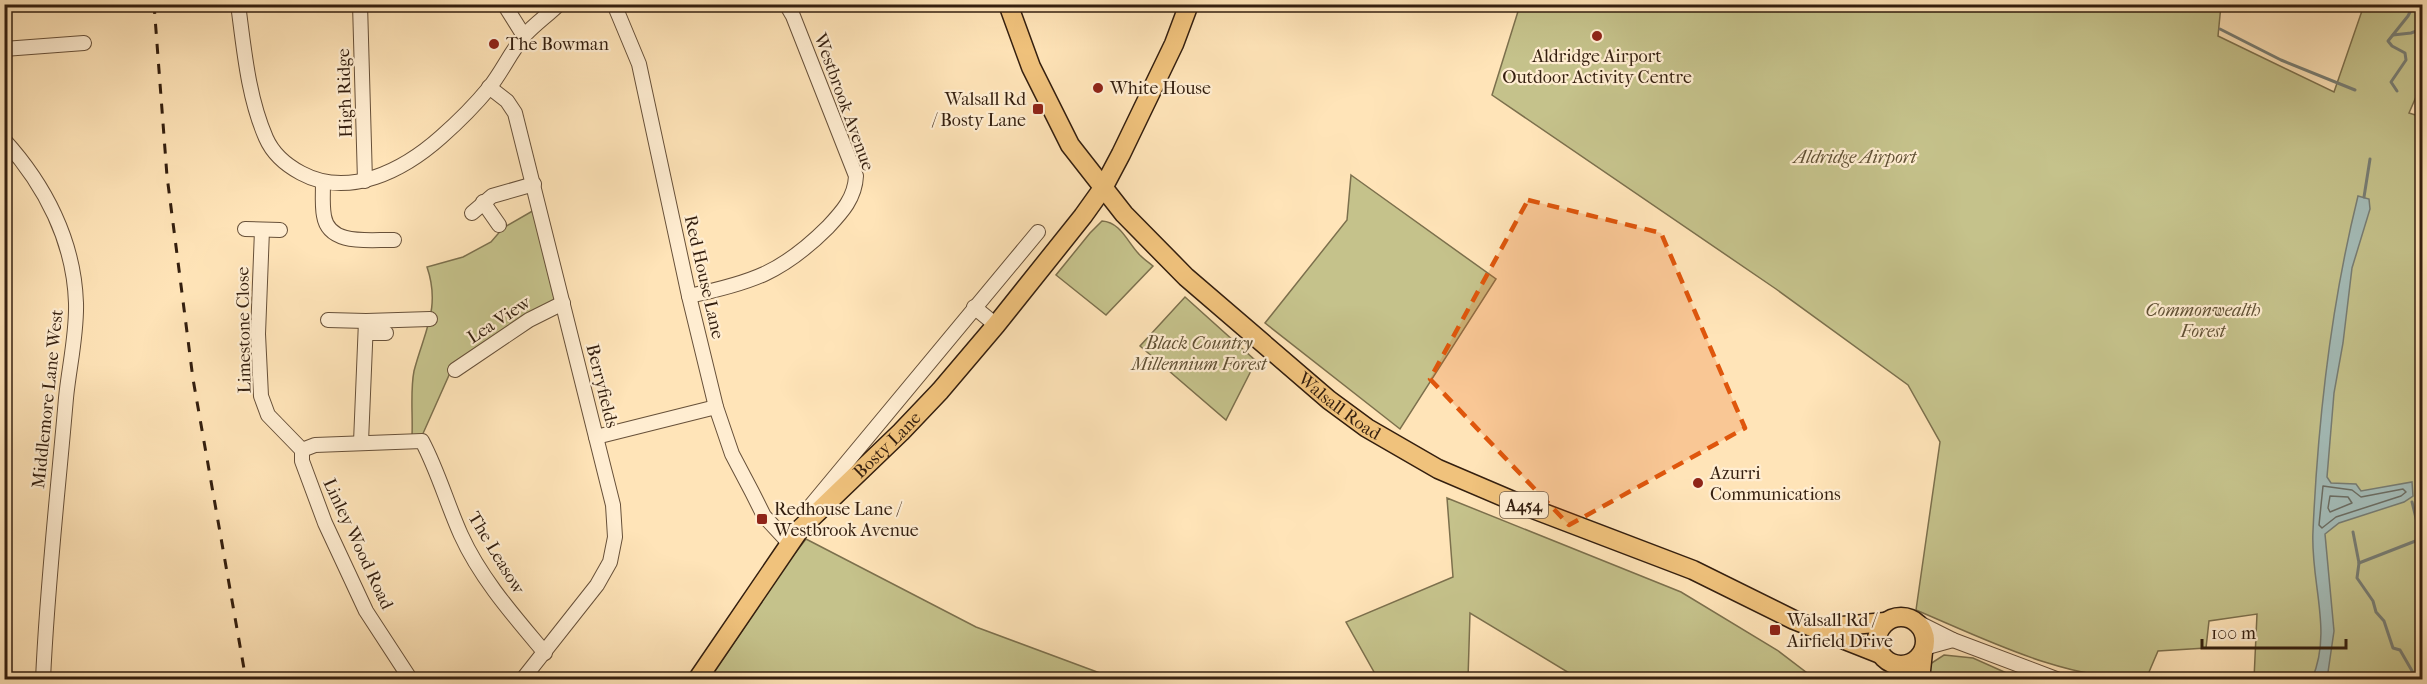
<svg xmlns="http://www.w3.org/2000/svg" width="2427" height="684" viewBox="0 0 2427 684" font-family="'IM FELL French Canon',serif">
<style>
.green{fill:#c5c28b;stroke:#7c704d;stroke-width:1.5}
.water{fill:#a4bcb8;stroke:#777d74;stroke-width:1.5}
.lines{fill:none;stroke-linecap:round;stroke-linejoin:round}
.shore{stroke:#6c6e64;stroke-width:1.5}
.stream{stroke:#777d74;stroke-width:3}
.minor-casing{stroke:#675039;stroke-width:16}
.major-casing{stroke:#341f0f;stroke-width:21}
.minor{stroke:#ffedd1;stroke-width:14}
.major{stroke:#f0c27c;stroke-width:18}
.rail{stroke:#341f0f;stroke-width:3;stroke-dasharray:10 10;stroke-linecap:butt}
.marked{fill:#df560c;fill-opacity:0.2;stroke:#df560c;stroke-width:4.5;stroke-dasharray:12 8;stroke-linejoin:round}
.poi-dot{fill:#8f2418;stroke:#ffedd1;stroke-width:2}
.labels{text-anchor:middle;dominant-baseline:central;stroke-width:4.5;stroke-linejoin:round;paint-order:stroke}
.shield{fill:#ffedd1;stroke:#715d49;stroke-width:1.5}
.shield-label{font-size:16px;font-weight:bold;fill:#341f0f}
.poi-label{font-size:18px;fill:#341f0f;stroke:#ffedd1;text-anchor:start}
.street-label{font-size:18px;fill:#341f0f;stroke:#ffedd1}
.park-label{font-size:18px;font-style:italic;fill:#605034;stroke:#ffedd1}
</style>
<rect width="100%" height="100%" fill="#ffe4b8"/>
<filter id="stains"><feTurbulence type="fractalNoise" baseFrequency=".00333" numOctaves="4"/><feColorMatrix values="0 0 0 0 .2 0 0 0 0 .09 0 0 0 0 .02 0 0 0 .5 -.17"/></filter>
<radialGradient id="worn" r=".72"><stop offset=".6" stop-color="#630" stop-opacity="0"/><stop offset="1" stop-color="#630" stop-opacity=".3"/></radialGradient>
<g class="green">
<path d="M 1520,5 L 2221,5 L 2218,36 L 2334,92 L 2364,5 L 2422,5 L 2422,83 L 2409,113 L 2422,117 L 2422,679 L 2254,679 L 2257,614 L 2209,621 L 2206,648 L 2158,651 L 2146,679 C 2065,680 1989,641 1916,610 L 1940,442 L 1908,385 L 1776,289 L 1492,95 Z"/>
<polygon points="1351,175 1496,279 1400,429 1265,323 1347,220"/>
<path d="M 536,209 L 559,299 L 454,364 L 421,438 L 412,436 C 413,415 410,391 414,371 C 424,332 441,308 427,267 L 463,257 L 491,242 L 503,228 Z"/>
<path d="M 1102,221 C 1120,222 1127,241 1138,253 C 1142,258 1148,262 1153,266 L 1106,315 L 1056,275 L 1090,233 Z"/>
<polygon points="1185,297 1256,361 1226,420 1140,346"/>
<polygon points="1447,498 1681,592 1777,650 1815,679 1579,679 1470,613 1468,679 1378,679 1346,622 1453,577"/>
<polygon points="806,539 976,627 1116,679 709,680 788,562"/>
<polygon points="1944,655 1973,658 2020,679 1927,680 1927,666"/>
</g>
<path class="water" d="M 2358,196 L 2369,199 L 2370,209 L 2352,268 L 2343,343 L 2334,393 L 2327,477 L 2331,483 L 2356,484 L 2361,491 L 2412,482 L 2413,496 L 2404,502 L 2339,523 L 2325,534 L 2334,631 L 2327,679 L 2312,679 C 2333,631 2310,581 2313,531 C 2318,419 2331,305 2358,196 Z"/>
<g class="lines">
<g class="shore">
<polygon points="2323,486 2352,490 2361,497 2403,489 2406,492 2401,496 2336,517 2322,528 2319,525"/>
<polygon points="2330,496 2348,497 2352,503 2330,512 2328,508"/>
</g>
<g class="stream">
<polyline points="2220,29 2281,60 2355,90"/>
<polyline points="2393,35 2411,33 2422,29"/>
<polyline points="2397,91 2391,82 2406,60 2405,53 2392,46 2388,41 2408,16 2414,4"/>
<polyline points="2364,197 2370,159"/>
<polyline points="2353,532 2359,563 2357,578 2373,601 2376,612 2384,621 2393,648 2400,650 2415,676"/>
<polyline points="2359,563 2418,540 2420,534 2412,502"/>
</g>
<defs>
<g id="minor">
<path d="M 238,4 C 244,49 248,97 266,138 C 273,154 286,165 301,173 C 349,199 404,170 441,137 C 458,122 475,105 489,88 C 502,72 511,51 525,35 C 535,24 548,15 559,4"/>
<polyline points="360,4 365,181"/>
<polyline points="504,4 524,36"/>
<polyline points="614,4 639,64 689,296 716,407 732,454 752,492 764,516 790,544"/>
<polyline points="4,49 84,43"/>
<polyline points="489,87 507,101 515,113 613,505 615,537 610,562 597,585 522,680"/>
<path d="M 4,140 C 45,185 74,241 76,303 C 77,334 69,367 66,398 C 58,492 47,585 43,680"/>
<path d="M 323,183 C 323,193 322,206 324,216 C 329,247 372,239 394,240"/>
<polyline points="483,202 499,225"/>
<polyline points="472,213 492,196 534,184"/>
<polyline points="245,229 280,230"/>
<polyline points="262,230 258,334 261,396 268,415 302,450"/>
<path d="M 689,296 C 751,283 782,273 828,227 C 842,212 855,198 856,176 L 793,16 L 786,4"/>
<polyline points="974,307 996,325"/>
<polyline points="328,320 366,321"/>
<polyline points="366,333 386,333"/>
<polyline points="455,370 529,320 563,303"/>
<polyline points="596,437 716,407"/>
<polyline points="361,442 366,321 430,319"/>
<path d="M 302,450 L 315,445 L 422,441 C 438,471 447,504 461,535 C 481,579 514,616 545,653"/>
<polyline points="302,450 302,461 325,523 366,611 411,680"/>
<polyline points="808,509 1038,232"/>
<polyline points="1917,622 1953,640 2059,680"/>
<polyline points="1924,648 1953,640"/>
</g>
<g id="major">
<path id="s1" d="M 1008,4 L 1031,67 L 1070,145 L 1124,214 L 1186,277 L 1329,400 L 1367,428 L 1438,469 L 1520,504 L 1693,570 L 1794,620 L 1880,654"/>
<circle cx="1901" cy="641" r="24"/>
<polyline points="1821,628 1885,622"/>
<path id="s2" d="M 697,680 L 800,529 L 901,432 L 940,391 L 996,325 L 1083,216 L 1103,188 L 1121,154 L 1174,44 L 1189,4"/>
<polyline points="1920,680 1923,652"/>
</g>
</defs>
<use href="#minor" class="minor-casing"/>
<use href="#major" class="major-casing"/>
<use href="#minor" class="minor"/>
<use href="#major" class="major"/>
<polyline class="rail" points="154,4 167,176 193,379 246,680"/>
</g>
<path class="marked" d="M 1528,200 L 1661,233 L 1745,428 L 1569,525 L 1430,379 Z"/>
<g class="poi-dot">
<circle cx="1597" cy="36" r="6"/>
<circle cx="494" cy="44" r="6"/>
<circle cx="1098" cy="88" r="6"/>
<rect x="1032" y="103" width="12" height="12" rx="3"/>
<circle cx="1698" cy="483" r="6"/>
<rect x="756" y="513" width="12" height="12" rx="3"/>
<rect x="1769" y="624" width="12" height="12" rx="3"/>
</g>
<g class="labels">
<rect class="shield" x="1500" y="492" width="48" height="26" rx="4.5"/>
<g class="shield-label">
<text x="1524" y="505">A454</text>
</g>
<g class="poi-label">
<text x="506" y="44">The Bowman</text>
<text x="1597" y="56" text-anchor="middle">Aldridge Airport<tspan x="1597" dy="21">Outdoor Activity Centre</tspan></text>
<text x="1110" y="88">White House</text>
<text x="1026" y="99" text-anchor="end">Walsall Rd<tspan x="1026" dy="21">/ Bosty Lane</tspan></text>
<text x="1710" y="473">Azurri<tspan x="1710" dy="21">Communications</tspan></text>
<text x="774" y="509">Redhouse Lane /<tspan x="774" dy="21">Westbrook Avenue</tspan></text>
<text x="1787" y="620">Walsall Rd /<tspan x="1787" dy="21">Airfield Drive</tspan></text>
</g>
<g class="street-label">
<text transform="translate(345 93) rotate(-92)">High Ridge</text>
<text transform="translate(844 102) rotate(70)">Westbrook Avenue</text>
<text transform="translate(704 277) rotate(77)">Red House Lane</text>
<text transform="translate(499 320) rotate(-33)">Lea View</text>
<text transform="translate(244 330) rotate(-91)">Limestone Close</text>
<text transform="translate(602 386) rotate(76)">Berryfields</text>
<text transform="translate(48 399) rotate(-84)">Middlemore Lane West</text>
<text stroke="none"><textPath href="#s1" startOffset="531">Walsall Road</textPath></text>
<text stroke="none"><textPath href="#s2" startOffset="304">Bosty Lane</textPath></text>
<text transform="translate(358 544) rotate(65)">Linley Wood Road</text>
<text transform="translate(496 553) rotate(59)">The Leasow</text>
</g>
<g class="park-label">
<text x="1855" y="157">Aldridge Airport</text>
<text x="2203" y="310">Commonwealth<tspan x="2203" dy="21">Forest</tspan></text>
<text x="1199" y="343">Black Country<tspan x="1199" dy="21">Millennium Forest</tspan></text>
</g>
</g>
<rect width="2427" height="684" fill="none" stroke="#ffe4b8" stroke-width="24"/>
<rect x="6" y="6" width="2415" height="672" fill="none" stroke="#341f0f" stroke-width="3"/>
<rect x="12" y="12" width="2403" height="660" fill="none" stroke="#341f0f" stroke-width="1.5"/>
<path d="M2202 639v9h144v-9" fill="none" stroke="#341f0f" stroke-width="3"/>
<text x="2211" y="639" font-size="18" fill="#341f0f" stroke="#ffedd1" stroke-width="4.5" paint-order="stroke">100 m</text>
<rect width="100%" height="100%" filter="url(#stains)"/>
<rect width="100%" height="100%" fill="url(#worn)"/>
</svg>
